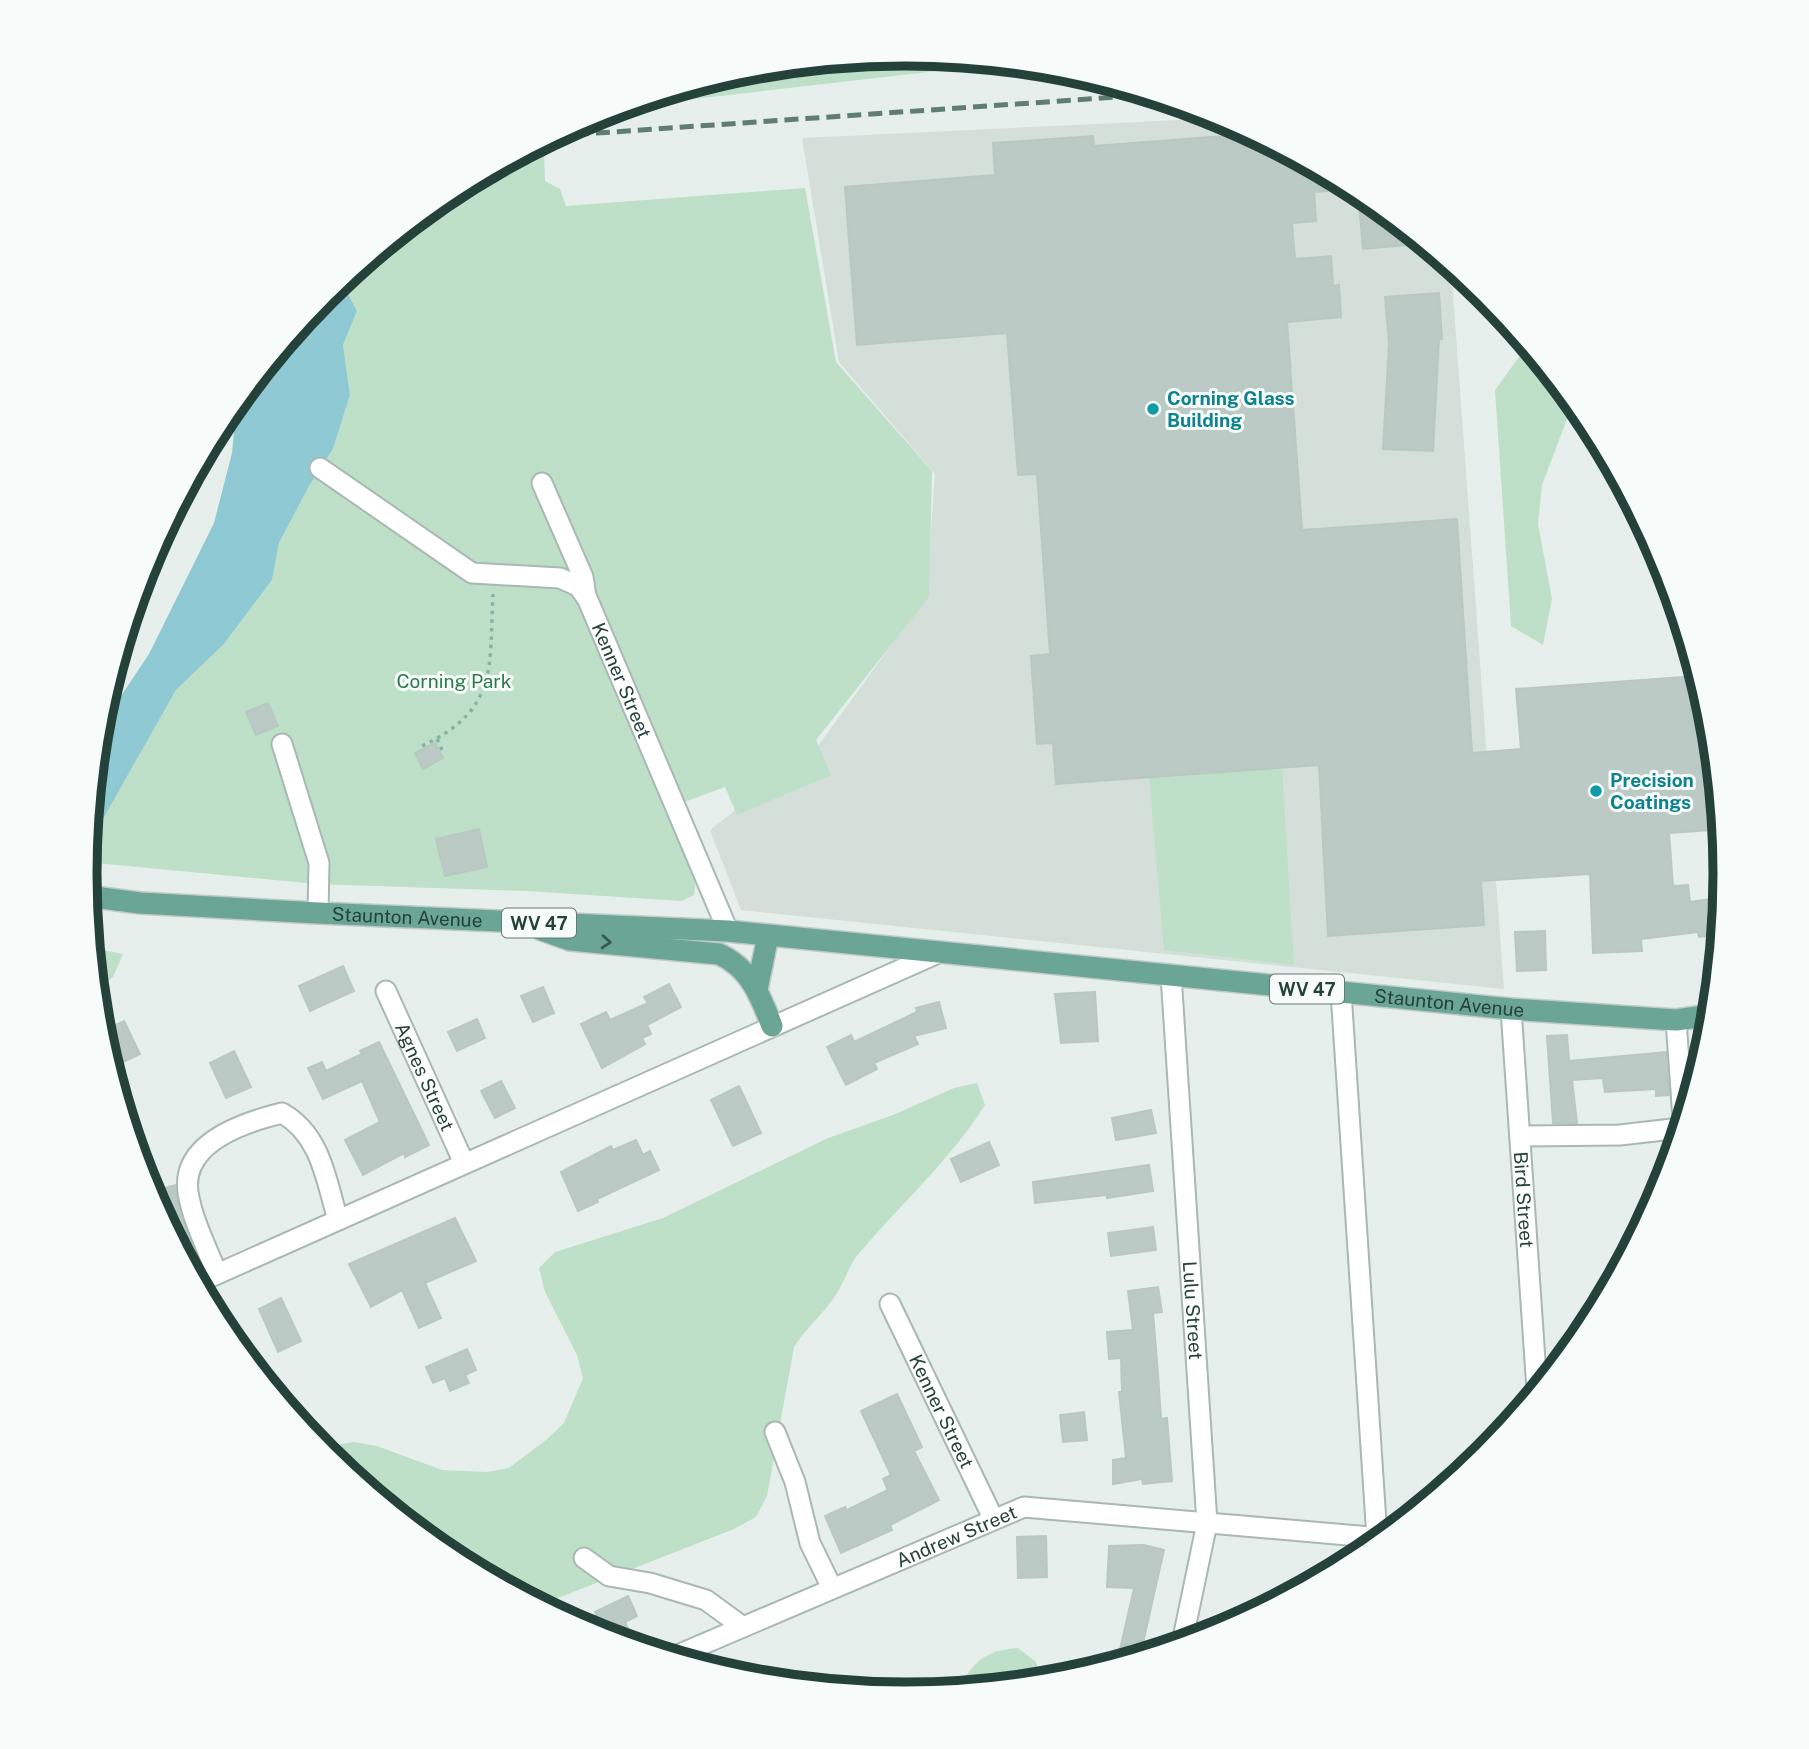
<svg xmlns="http://www.w3.org/2000/svg" width="1809" height="1749" viewBox="0 0 1809 1749" font-family="'Public Sans',sans-serif">
<style>
.built{fill:#d4dfda}
.green{fill:#bfe0c8}
.water{fill:#8ec9d4}
.building{fill:#bbcac4;stroke:#b8c9c2;stroke-width:2}
.lines{fill:none;stroke-linecap:round;stroke-linejoin:round}
.minor-casing{stroke:#a8b8b2;stroke-width:23}
.major-casing{stroke:#c2cac8;stroke-width:24}
.path{stroke:#86b3a5;stroke-width:3.5;stroke-dasharray:3.5 5;stroke-linecap:butt}
.minor{stroke:#fff;stroke-width:19}
.major{stroke:#6aa596;stroke-width:21}
.rail{stroke:#5f7d75;stroke-width:5;stroke-dasharray:14 7;stroke-linecap:butt}
.oneway{stroke:#365b51}
.culture-dot{fill:#0f9aa8;stroke:#f7fbf9;stroke-width:2.5}
.labels{text-anchor:middle;dominant-baseline:central;stroke-width:6;stroke-linejoin:round;paint-order:stroke}
.shield{fill:#f7fbf9;stroke:#637a73;stroke-width:2}
.shield-label{font-size:18px;font-weight:bold;fill:#24423a}
.culture-label{font-size:19px;font-weight:bold;fill:#0d838f;stroke:#f7fbf9;text-anchor:start}
.park-label{font-size:19px;fill:#2d7a4b;stroke:#f7fbf9}
.street-label{font-size:19px;fill:#24423a;stroke:#f7fbf9}
.rim{fill:none;stroke:#24423a;stroke-width:9}
</style>
<rect width="100%" height="100%" fill="#e6efeb"/>
<polygon class="built" points="1221,118 1361,193 1451,267 1504,989 741,910 710,830 818,746 926,597 935,474 839,362 802,138"/>
<g class="green">
<polygon points="905,54 999,64 623,107 745,70"/>
<path d="M 544,151 L 545,181 L 560,189 L 566,206 L 805,188 L 836,362 L 932,471 L 929,597 L 816,740 L 831,775 L 737,815 L 725,787 L 668,808 L 696,878 L 694,895 L 682,901 L 526,891 L 316,884 L 85,862 L 87,846 L 176,690 L 224,644 L 272,580 L 279,543 L 309,486 L 333,449 L 350,395 L 343,345 L 357,311 L 341,281 C 390,241 481,154 544,151 Z"/>
<polygon points="1527,346 1573,403 1542,485 1538,524 1552,599 1543,645 1511,626 1495,390"/>
<polygon points="1282,767 1294,965 1164,950 1149,777"/>
<polygon points="92,948 123,954 113,977 96,990"/>
<path d="M 977,1083 L 985,1105 C 950,1160 903,1202 861,1251 C 849,1264 846,1279 837,1293 C 825,1313 807,1326 794,1347 L 767,1496 L 756,1517 L 734,1529 L 540,1605 L 448,1556 L 319,1448 L 354,1442 L 377,1446 L 442,1470 L 487,1472 L 509,1468 L 546,1440 L 564,1423 L 583,1378 L 577,1355 L 545,1292 L 539,1268 L 555,1252 L 663,1218 L 828,1138 L 893,1115 L 954,1088 Z"/>
<path d="M 1018,1648 L 1036,1662 L 1042,1681 L 958,1689 C 974,1661 986,1650 1018,1648 Z"/>
</g>
<polygon class="water" points="341,281 357,311 343,345 350,395 333,449 309,486 279,543 272,580 224,644 176,690 87,847 99,729 149,654 214,523 232,453 237,401 325,294"/>
<g class="building">
<polygon points="1250,134 1354,189 1314,192 1316,221 1292,223 1295,259 1331,256 1333,286 1339,285 1341,317 1287,322 1302,530 1457,519 1472,753 1521,749 1516,689 1697,676 1701,688 1711,830 1669,833 1673,886 1688,885 1690,902 1712,899 1716,935 1699,937 1698,932 1641,939 1642,951 1593,953 1590,874 1481,881 1484,925 1328,936 1319,765 1056,784 1053,743 1037,744 1031,656 1050,654 1037,474 1018,475 1007,333 857,345 845,187 995,175 993,143 1093,136 1094,146"/>
<polygon points="1372,202 1405,229 1407,245 1363,249 1359,203"/>
<polygon points="1439,293 1442,339 1439,339 1433,451 1383,449 1389,343 1385,297"/>
<polygon points="268,703 278,726 256,735 246,712"/>
<polygon points="435,743 443,758 423,769 415,753"/>
<polygon points="479,829 487,867 445,876 436,839"/>
<polygon points="1545,931 1546,970 1517,971 1515,932"/>
<polygon points="343,966 354,991 310,1011 299,986"/>
<polygon points="669,984 681,1007 647,1025 651,1034 642,1038 645,1044 602,1068 581,1024 606,1012 610,1020 648,1003 644,997"/>
<polygon points="543,987 554,1013 533,1022 521,996"/>
<polygon points="1095,992 1098,1041 1061,1043 1055,994"/>
<polygon points="939,1002 946,1028 914,1036 918,1044 874,1063 877,1069 846,1085 827,1047 851,1035 854,1042 917,1012 916,1008"/>
<polygon points="477,1019 485,1038 457,1051 448,1032"/>
<polygon points="124,1021 140,1054 110,1068 100,1033"/>
<polygon points="1567,1035 1569,1061 1666,1052 1669,1095 1656,1096 1656,1089 1605,1092 1603,1078 1572,1080 1577,1123 1553,1123 1547,1036"/>
<polygon points="379,1042 429,1145 405,1157 404,1153 363,1175 345,1140 380,1122 362,1081 323,1099 308,1068 322,1062 326,1071 362,1054 360,1051"/>
<polygon points="234,1051 251,1087 226,1098 210,1063"/>
<polygon points="501,1081 515,1108 495,1118 481,1091"/>
<polygon points="739,1086 761,1133 733,1146 711,1100"/>
<polygon points="1151,1110 1156,1133 1116,1140 1112,1118"/>
<polygon points="636,1140 643,1155 650,1151 659,1170 597,1199 598,1202 578,1211 561,1172 611,1146 613,1150"/>
<polygon points="989,1142 999,1165 961,1182 951,1159"/>
<polygon points="1149,1165 1153,1191 1107,1198 1107,1195 1035,1203 1033,1182"/>
<polygon points="176,1185 178,1205 192,1246 179,1249 157,1208 153,1191"/>
<polygon points="455,1218 476,1261 425,1283 441,1318 419,1328 402,1290 371,1307 349,1264"/>
<polygon points="1153,1227 1156,1250 1111,1256 1108,1233"/>
<polygon points="1158,1287 1162,1312 1153,1313 1158,1374 1161,1419 1167,1418 1172,1481 1143,1484 1142,1479 1113,1484 1113,1460 1126,1458 1119,1392 1122,1392 1121,1358 1109,1359 1107,1332 1133,1330 1128,1291"/>
<polygon points="281,1298 301,1341 278,1352 259,1309"/>
<polygon points="467,1349 476,1370 465,1375 469,1383 450,1391 445,1378 433,1383 426,1367"/>
<polygon points="897,1394 922,1447 914,1451 939,1500 890,1525 892,1530 841,1553 825,1516 845,1507 847,1510 888,1490 883,1479 891,1475 861,1411"/>
<polygon points="1084,1412 1087,1440 1063,1442 1060,1415"/>
<polygon points="1046,1536 1047,1577 1018,1578 1017,1537"/>
<polygon points="1144,1545 1164,1550 1140,1656 1117,1663 1134,1588 1107,1587 1109,1546"/>
<polygon points="628,1596 637,1616 625,1622 636,1646 607,1637 595,1612"/>
</g>
<g class="lines">
<defs>
<g id="minor">
<path id="s1" d="M 320,468 L 472,573 L 560,578 L 578,586 L 587,598 L 728,931"/>
<polyline points="542,483 583,577 586,597"/>
<polyline points="282,744 319,863 318,913"/>
<path id="s2" d="M 1171,975 L 1207,1523 L 1182,1643"/>
<path id="s3" d="M 386,991 L 464,1163"/>
<polyline points="1341,992 1377,1538"/>
<path id="s4" d="M 1511,1009 L 1537,1390"/>
<polyline points="1676,1020 1683,1119"/>
<polyline points="1520,1136 1620,1135 1681,1128"/>
<path d="M 217,1274 C 207,1248 192,1219 188,1192 C 181,1142 245,1122 282,1113 C 321,1135 326,1180 338,1220"/>
<polyline points="197,1283 938,953"/>
<path id="s5" d="M 890,1304 L 993,1518"/>
<polyline points="775,1432 795,1482 810,1543 832,1588"/>
<polyline points="584,1558 609,1576 650,1583 706,1600 743,1627"/>
<path id="s6" d="M 673,1657 L 1024,1507 L 1382,1538"/>
</g>
<g id="major">
<path id="s7" d="M 86,896 L 140,903 L 318,913 L 728,931 L 1511,1009 L 1676,1020 L 1711,1015"/>
<path d="M 542,930 L 570,940 L 719,954 C 750,968 760,995 772,1026"/>
<polyline points="757,989 768,936"/>
</g>
</defs>
<use href="#minor" class="minor-casing"/>
<use href="#major" class="major-casing"/>
<g class="path">
<polyline points="437,739 443,752"/>
<path d="M 422,746 C 499,709 489,669 493,594"/>
</g>
<use href="#minor" class="minor"/>
<use href="#major" class="major"/>
<polyline class="rail" points="554,136 1147,95"/>
</g>
<defs><path id="oneway-chevron" d="M-2-3.5L2.5 0L-2 3.5" fill="none" stroke-width="1.6" stroke-linecap="round" stroke-linejoin="round" transform="scale(1.75)"/></defs>
<use class="oneway" href="#oneway-chevron" transform="translate(606 942) rotate(4)"/>
<g class="culture-dot">
<circle cx="1153" cy="409" r="7"/>
<circle cx="1596" cy="791" r="7"/>
</g>
<g class="labels">
<g class="shield">
<rect x="502" y="908.5" width="74" height="29" rx="5"/>
<rect x="1270" y="974.5" width="74" height="29" rx="5"/>
</g>
<g class="shield-label">
<text x="539" y="923">WV 47</text>
<text x="1307" y="989">WV 47</text>
</g>
<g class="culture-label">
<text x="1167" y="398">Corning Glass<tspan x="1167" dy="22">Building</tspan></text>
<text x="1610" y="780">Precision<tspan x="1610" dy="22">Coatings</tspan></text>
</g>
<g class="park-label">
<text x="454" y="681">Corning Park</text>
</g>
<g class="street-label">
<text stroke="none"><textPath href="#s1" startOffset="397">Kenner Street</textPath></text>
<text stroke="none"><textPath href="#s7" startOffset="322">Staunton Avenue</textPath></text>
<text stroke="none"><textPath href="#s7" startOffset="1368">Staunton Avenue</textPath></text>
<text stroke="none"><textPath href="#s3" startOffset="94">Agnes Street</textPath></text>
<text stroke="none"><textPath href="#s4" startOffset="191">Bird Street</textPath></text>
<text stroke="none"><textPath href="#s2" startOffset="336">Lulu Street</textPath></text>
<text stroke="none"><textPath href="#s5" startOffset="119">Kenner Street</textPath></text>
<text stroke="none"><textPath href="#s6" startOffset="308">Andrew Street</textPath></text>
</g>
</g>
<path d="M0 0H1809V1749H0ZM97 874a808 808 0 1 1 1616 0a808 808 0 1 1-1616 0Z" fill="#f7fbf9" fill-rule="evenodd"/>
<path class="rim" d="M97 874a808 808 0 1 1 1616 0a808 808 0 1 1-1616 0Z"/>
</svg>
